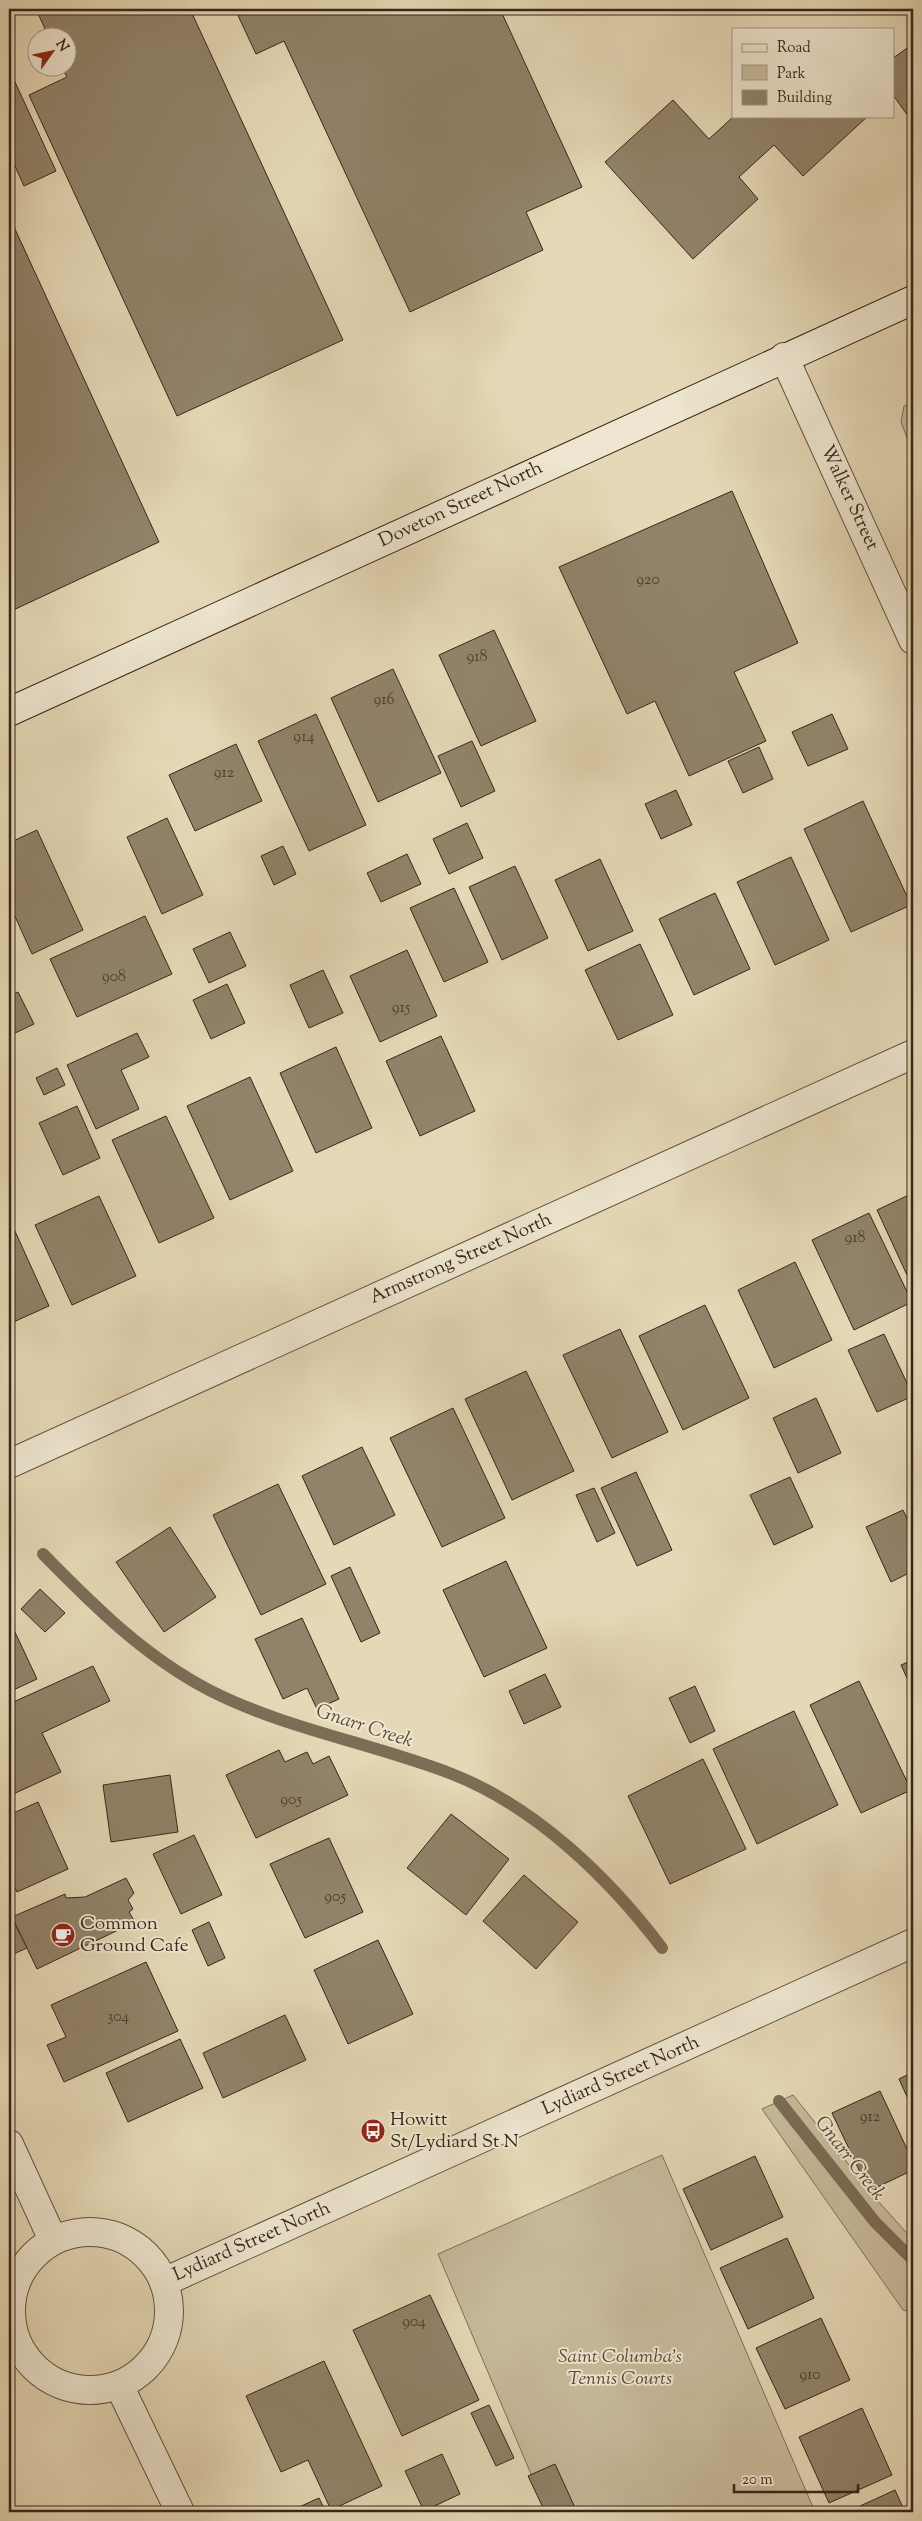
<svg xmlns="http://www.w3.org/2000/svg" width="922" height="2521" viewBox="0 0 922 2521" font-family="'Sorts Mill Goudy',serif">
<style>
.green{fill:#c7ba9b;stroke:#7f705a}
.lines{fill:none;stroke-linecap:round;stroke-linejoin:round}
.stream{stroke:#7c6d56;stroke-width:12}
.building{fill:#91836a;stroke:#372718}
.minor-casing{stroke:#625340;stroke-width:30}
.tertiary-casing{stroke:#625340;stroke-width:30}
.secondary-casing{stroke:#372718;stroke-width:30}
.minor{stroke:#eee6d0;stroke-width:28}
.tertiary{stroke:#eee6d0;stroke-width:28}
.secondary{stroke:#eee6d0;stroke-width:28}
.labels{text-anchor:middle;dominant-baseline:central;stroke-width:4;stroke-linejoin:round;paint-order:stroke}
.number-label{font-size:16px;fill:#4e3e2c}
.street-label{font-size:19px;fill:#372718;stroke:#eee6d0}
.poi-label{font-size:19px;fill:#372718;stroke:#eee6d0;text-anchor:start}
.park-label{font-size:19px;font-style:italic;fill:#5b4c39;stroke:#eee6d0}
.water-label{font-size:20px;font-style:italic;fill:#5a4a37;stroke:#eee6d0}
</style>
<rect width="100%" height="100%" fill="#e5d8b6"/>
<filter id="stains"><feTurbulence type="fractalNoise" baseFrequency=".004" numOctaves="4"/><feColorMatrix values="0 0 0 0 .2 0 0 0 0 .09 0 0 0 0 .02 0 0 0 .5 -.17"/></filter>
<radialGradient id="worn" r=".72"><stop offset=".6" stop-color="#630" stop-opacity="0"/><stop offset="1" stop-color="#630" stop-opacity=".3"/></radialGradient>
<g class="green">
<polygon points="913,402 913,454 901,422 904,406"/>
<polygon points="793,2095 878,2201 913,2240 913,2313 903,2310 762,2109"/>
<polygon points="662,2155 815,2512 547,2512 438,2254"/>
</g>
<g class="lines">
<g class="stream">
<path d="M 43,1554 C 94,1606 144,1656 209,1690 C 285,1729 372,1743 452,1774 C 536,1807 609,1878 662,1948"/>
<polyline points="779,2101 875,2222 913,2260"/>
</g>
</g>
<g class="building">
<polygon points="36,9 190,9 343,340 177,416 29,95 67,77 62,68 68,68 68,38 49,38"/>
<polygon points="235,9 500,9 582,187 526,212 543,250 410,312 284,41 256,54"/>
<polygon points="913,44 913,123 893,95 893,58"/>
<polygon points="9,69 56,171 24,186 9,153"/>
<polygon points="673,100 709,139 734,116 868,116 803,176 774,145 739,177 758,199 693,259 605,162"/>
<polygon points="9,216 159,542 9,612"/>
<polygon points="732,491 798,643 734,672 766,741 689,776 655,701 627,714 559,567"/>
<polygon points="494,630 536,721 481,746 439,655"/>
<polygon points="393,669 441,773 378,802 331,698"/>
<polygon points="316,714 366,825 309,851 258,741"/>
<polygon points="832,714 848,749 808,766 792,732"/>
<polygon points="472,741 495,791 461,807 438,756"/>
<polygon points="236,744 262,801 195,831 169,775"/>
<polygon points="759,747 773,779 743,793 728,761"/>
<polygon points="676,790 692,825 661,839 645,804"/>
<polygon points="863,801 911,905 851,932 804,829"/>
<polygon points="167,818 203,895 162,914 127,837"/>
<polygon points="467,823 483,858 449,874 433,839"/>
<polygon points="37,830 83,930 32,954 9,903 9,843"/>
<polygon points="283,846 296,874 274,885 261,856"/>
<polygon points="407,854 421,884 381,902 367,873"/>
<polygon points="791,857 829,940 775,965 737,882"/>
<polygon points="600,859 633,931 588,951 555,880"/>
<polygon points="515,866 548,938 502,960 469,887"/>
<polygon points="454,888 488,962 444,982 410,908"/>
<polygon points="715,893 750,969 694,995 659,919"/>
<polygon points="145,916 172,974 77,1017 50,959"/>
<polygon points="230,932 246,966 209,983 193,949"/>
<polygon points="640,944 673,1015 618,1040 585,970"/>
<polygon points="407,950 437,1016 380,1042 350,976"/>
<polygon points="323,970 343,1013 309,1028 290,985"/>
<polygon points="227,984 245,1023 211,1039 193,1000"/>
<polygon points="18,992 34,1024 9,1036 9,996"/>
<polygon points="137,1033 149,1057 121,1070 139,1109 96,1129 67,1065"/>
<polygon points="441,1036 475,1111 420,1136 386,1061"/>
<polygon points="336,1047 372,1128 316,1153 280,1073"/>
<polygon points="57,1068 65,1085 44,1095 36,1078"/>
<polygon points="250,1077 293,1171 230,1200 187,1106"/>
<polygon points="77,1106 100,1158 63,1175 39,1123"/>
<polygon points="166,1116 214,1218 159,1243 112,1140"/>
<polygon points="913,1193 913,1288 877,1210"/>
<polygon points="99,1196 136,1276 72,1305 35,1225"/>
<polygon points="869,1213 912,1302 854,1330 812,1240"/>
<polygon points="9,1218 49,1306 9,1324"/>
<polygon points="795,1262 832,1340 774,1368 738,1290"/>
<polygon points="705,1305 749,1398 683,1430 639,1336"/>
<polygon points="620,1329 668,1432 612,1458 563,1355"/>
<polygon points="884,1334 913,1396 877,1412 848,1350"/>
<polygon points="526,1371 574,1471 512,1500 465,1399"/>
<polygon points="816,1398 841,1453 798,1473 773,1418"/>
<polygon points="453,1408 505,1518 442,1547 390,1438"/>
<polygon points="362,1447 395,1515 334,1545 302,1476"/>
<polygon points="636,1472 672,1550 637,1566 601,1488"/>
<polygon points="790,1477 813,1527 774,1545 750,1495"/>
<polygon points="278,1484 326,1584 261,1615 213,1515"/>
<polygon points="594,1488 615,1533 597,1542 576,1495"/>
<polygon points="903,1510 913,1531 913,1571 891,1582 866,1527"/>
<polygon points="170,1527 216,1597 164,1632 116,1562"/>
<polygon points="506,1561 547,1648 484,1677 443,1590"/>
<polygon points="350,1567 380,1633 361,1642 331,1576"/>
<polygon points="40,1589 65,1613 45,1632 21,1609"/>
<polygon points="302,1618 339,1699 317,1709 307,1688 283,1699 255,1639"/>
<polygon points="14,1630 37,1679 9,1692 9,1632"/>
<polygon points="913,1660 913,1691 901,1665"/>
<polygon points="93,1666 110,1701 42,1733 61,1772 9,1796 9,1704"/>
<polygon points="545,1674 561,1707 524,1724 509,1691"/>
<polygon points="859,1681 911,1790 861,1813 810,1705"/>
<polygon points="695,1686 715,1731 690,1743 669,1698"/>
<polygon points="794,1711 838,1805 757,1844 713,1749"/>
<polygon points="279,1750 285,1762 307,1752 313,1764 329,1756 348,1795 256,1838 226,1775"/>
<polygon points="703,1759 746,1849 670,1884 628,1796"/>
<polygon points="170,1775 178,1832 111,1842 103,1785"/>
<polygon points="38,1802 68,1869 17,1892 9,1875 9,1815"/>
<polygon points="451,1814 509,1859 466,1915 407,1868"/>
<polygon points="194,1835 222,1895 181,1914 153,1854"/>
<polygon points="329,1838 363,1912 305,1938 270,1864"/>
<polygon points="524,1875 578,1922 536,1969 483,1921"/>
<polygon points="126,1878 134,1893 128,1900 133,1909 129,1912 135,1922 37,1969 12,1917 65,1894 66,1898 85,1897"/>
<polygon points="13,1920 27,1948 9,1956 9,1921"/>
<polygon points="209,1922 225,1958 208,1966 192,1930"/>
<polygon points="378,1940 413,2014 348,2044 314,1970"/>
<polygon points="146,1962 178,2031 64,2082 47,2045 66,2037 51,2005"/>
<polygon points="285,2015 306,2060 223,2098 203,2053"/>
<polygon points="180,2039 203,2088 128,2122 106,2073"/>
<polygon points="913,2072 913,2110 899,2079"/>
<polygon points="880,2091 913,2162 913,2170 869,2191 832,2113"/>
<polygon points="755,2156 783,2217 711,2250 683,2189"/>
<polygon points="787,2238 814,2298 748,2329 720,2268"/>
<polygon points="430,2295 479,2400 402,2436 353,2330"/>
<polygon points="821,2318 850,2380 785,2409 756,2348"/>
<polygon points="324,2361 382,2486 331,2510 308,2460 281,2472 246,2396"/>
<polygon points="489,2405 514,2458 496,2466 471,2413"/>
<polygon points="862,2408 892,2475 829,2503 799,2437"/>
<polygon points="442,2454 460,2494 424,2511 405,2471"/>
<polygon points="555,2464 577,2512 545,2512 528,2476"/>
<polygon points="895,2490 905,2512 847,2512"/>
<polygon points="319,2498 326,2512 288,2512"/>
</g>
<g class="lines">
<defs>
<g id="minor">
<polyline points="784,357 913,640"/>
<polyline points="9,1464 913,1054"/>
</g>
<g id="tertiary">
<polyline points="9,2144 53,2240"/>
<circle cx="90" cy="2311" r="79"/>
<polyline points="164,2282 913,1943"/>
<polyline points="119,2385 180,2512"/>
</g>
<polyline id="secondary" points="9,712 913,300"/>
</defs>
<use href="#minor" class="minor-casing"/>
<use href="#tertiary" class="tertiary-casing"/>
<use href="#secondary" class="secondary-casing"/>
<use href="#minor" class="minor"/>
<use href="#tertiary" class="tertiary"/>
<use href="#secondary" class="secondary"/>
</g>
<defs>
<symbol id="cafe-disc" viewBox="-11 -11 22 22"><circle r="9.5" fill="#8f2418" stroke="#eee6d0"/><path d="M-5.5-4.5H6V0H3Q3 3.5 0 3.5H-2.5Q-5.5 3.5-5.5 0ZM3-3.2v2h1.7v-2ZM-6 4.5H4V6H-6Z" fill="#fff"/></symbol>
<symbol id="bus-disc" viewBox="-11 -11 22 22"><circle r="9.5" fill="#8f2418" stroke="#eee6d0"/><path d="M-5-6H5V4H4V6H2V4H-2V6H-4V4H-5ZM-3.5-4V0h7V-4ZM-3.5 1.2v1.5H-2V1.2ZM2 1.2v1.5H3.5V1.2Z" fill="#fff"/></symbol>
</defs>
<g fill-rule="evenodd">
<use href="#cafe-disc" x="49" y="1921" width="28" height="28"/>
<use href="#bus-disc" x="359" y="2117" width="28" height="28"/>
</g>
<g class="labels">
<g class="number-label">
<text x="648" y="580">920</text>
<text x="477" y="657">918</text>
<text x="384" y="700">916</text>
<text x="304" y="737">914</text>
<text x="224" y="773">912</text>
<text x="114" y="977">908</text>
<text x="401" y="1008">915</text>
<text x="855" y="1238">918</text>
<text x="291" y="1800">905</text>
<text x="335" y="1897">905</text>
<text x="118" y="2017">304</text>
<text x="870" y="2117">912</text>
<text x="414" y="2322">904</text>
<text x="810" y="2375">910</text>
</g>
<g class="street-label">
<text transform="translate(849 498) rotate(65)">Walker Street</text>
<text transform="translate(461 505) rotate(-25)">Doveton Street North</text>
<text transform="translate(461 1259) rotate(-24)">Armstrong Street North</text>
<text transform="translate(621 2076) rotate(-24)">Lydiard Street North</text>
<text transform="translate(252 2242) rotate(-24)">Lydiard Street North</text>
</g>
<g class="poi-label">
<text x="80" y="1924">Common<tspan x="80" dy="22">Ground Cafe</tspan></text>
<text x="390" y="2120">Howitt<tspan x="390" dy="22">St/Lydiard St N</tspan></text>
</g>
<g class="park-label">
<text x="620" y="2357">Saint Columba's<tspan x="620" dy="22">Tennis Courts</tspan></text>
</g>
<g class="water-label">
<text transform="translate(364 1727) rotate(18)">Gnarr Creek</text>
<text transform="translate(849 2159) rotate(52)">Gnarr Creek</text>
</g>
</g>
<rect width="922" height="2521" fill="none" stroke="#e5d8b6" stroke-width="30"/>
<rect x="10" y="10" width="902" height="2501" fill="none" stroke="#372718" stroke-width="2.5"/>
<rect x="15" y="15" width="892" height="2491" fill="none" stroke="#372718"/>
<rect x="732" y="28" width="162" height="90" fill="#eee6d0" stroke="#a59a86"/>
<rect x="742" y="44" width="25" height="8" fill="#eee6d0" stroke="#a59a86"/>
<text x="777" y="52" font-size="15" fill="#372718">Road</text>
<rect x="742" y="65" width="25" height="15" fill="#c7ba9b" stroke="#a59a86"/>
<text x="777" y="78" font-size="15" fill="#372718">Park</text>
<rect x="742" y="90" width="25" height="15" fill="#91836a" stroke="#a59a86"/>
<text x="777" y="102" font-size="15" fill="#372718">Building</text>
<g transform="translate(52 52) rotate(57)"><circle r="24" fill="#eee6d0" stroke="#a59a86"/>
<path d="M0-4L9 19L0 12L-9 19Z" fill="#8f2418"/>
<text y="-8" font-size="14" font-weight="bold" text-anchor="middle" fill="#372718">N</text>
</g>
<path d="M734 2484v8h124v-8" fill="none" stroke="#372718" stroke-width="2.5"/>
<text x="742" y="2484" font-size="15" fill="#372718" stroke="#eee6d0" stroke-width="4" paint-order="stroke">20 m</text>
<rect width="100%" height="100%" filter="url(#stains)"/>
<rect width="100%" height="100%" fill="url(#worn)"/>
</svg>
